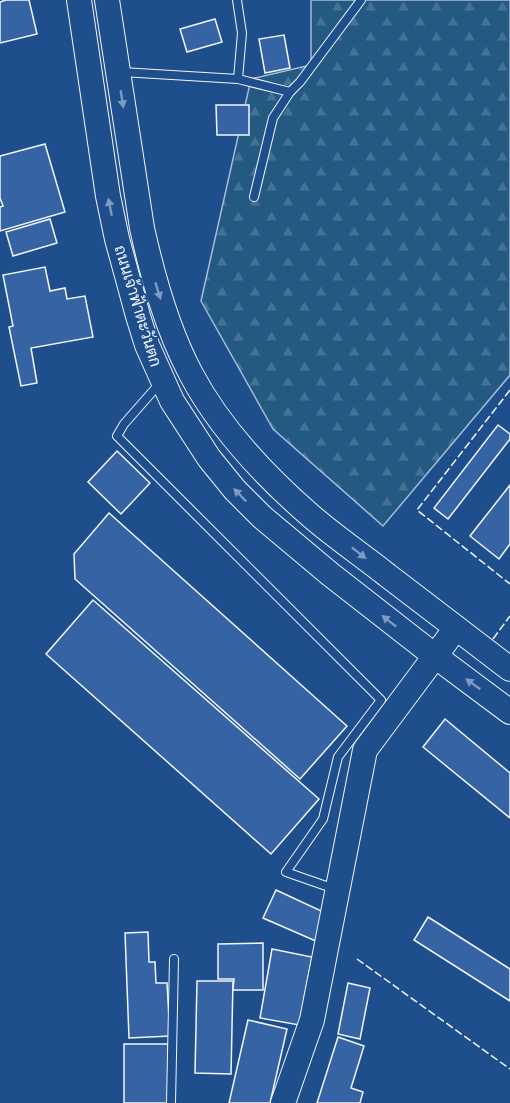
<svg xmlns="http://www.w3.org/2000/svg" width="510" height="1103" viewBox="0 0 510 1103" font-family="Roboto,Sarabun,sans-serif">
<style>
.forest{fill:url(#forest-firs);stroke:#a8bbd7;stroke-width:1.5}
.building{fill:#3563a3;stroke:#f2f6ff;stroke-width:1.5}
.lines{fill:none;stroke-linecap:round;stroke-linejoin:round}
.lane-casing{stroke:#f2f6ff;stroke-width:10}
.secondary-casing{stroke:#f2f6ff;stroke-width:26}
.lane{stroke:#1f4e8c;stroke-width:8}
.secondary{stroke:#1f4e8c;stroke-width:24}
.fence{stroke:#f2f6ff;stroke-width:1.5;stroke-dasharray:8 3;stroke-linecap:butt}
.oneway{fill:#7e9ac0}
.labels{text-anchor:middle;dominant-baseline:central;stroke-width:4.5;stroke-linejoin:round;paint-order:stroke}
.street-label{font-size:16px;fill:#f2f6ff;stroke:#1f4e8c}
</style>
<defs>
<pattern id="forest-firs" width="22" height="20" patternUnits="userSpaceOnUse" patternTransform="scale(1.5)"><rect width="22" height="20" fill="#245a82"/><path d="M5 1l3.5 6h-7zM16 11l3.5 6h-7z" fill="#447295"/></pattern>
</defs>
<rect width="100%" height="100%" fill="#1f4e8c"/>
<polygon class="forest" points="311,0 510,0 510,375 383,526 273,429 201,301 251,79 311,65"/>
<g class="building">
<polygon points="6,0 29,0 37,34 0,43 0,2"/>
<polygon points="215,19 222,42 187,52 180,29"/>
<polygon points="284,35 290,68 265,73 259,39"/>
<polygon points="216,105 249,105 249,135 217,135"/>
<polygon points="45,144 65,212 0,231 0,207 3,206 0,198 0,156"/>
<polygon points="50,219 57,243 13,256 6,232"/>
<polygon points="45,267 50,291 65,288 67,299 85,296 93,337 31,348 37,383 21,386 9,327 13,326 3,275"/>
<polygon points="498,425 510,434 510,439 448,519 434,508"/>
<polygon points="117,451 150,483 121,514 88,482"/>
<polygon points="510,485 510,544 499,559 470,536"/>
<polygon points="109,513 347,726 300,779 75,579 74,554"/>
<polygon points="93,600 319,799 271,854 46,654"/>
<polygon points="445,719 510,773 510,818 423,747"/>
<polygon points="276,890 330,915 318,942 263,918"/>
<polygon points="428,917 510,969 510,1001 414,940"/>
<polygon points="148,932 149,962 155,962 156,983 167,983 170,1036 129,1038 125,933"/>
<polygon points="263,943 263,990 233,990 234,979 218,979 218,944"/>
<polygon points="272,949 312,957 299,1025 260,1018"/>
<polygon points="197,981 233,981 231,1074 195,1073"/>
<polygon points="348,983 370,988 360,1039 338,1034"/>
<polygon points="248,1020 287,1029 270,1103 229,1103"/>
<polygon points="338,1037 364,1046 351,1088 363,1092 360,1103 317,1103"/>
<rect x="124" y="1044" width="44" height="59"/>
</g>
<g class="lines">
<defs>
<g id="lane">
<polyline points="237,0 242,33 238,79"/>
<polyline points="122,72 238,79 290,92 300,82 361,0"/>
<polyline points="254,197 273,118 290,92"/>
<polyline points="160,383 124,424 117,436 381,700 338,757 323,819 286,872 329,887 336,888"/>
<polyline points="171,1103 174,959"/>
</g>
<g id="secondary">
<polyline points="79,0 108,196 117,239 138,316 147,345 172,401 209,458 235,490 262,517 330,574 435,656 510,712"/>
<path d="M 107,0 L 142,228 C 153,278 167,329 191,374 C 220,429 265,476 311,516 C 335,537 362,555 387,575 C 428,606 469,638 510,669"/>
<polyline points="283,1103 312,1020 365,750 456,628"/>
</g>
</defs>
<use href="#lane" class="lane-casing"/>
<use href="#secondary" class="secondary-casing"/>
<use href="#lane" class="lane"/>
<use href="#secondary" class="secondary"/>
<g class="fence">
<polyline points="510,390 417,510 510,584"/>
<polyline points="493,639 510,616"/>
<polyline points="357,959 510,1069"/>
</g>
</g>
<defs><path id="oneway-solid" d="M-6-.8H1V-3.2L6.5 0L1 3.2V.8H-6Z" transform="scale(1.5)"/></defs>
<g class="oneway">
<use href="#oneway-solid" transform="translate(122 99) rotate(81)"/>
<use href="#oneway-solid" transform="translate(110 207) rotate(-101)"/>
<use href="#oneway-solid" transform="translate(158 291) rotate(73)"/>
<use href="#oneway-solid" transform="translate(240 495) rotate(-134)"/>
<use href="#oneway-solid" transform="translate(359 553) rotate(38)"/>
<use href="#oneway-solid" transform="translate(389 621) rotate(-142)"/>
<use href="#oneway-solid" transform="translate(473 684) rotate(-144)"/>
</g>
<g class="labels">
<g class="street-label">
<text transform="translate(138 306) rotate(73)">ถนนเจ้าฟ้าตะวันตก</text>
</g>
</g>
</svg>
